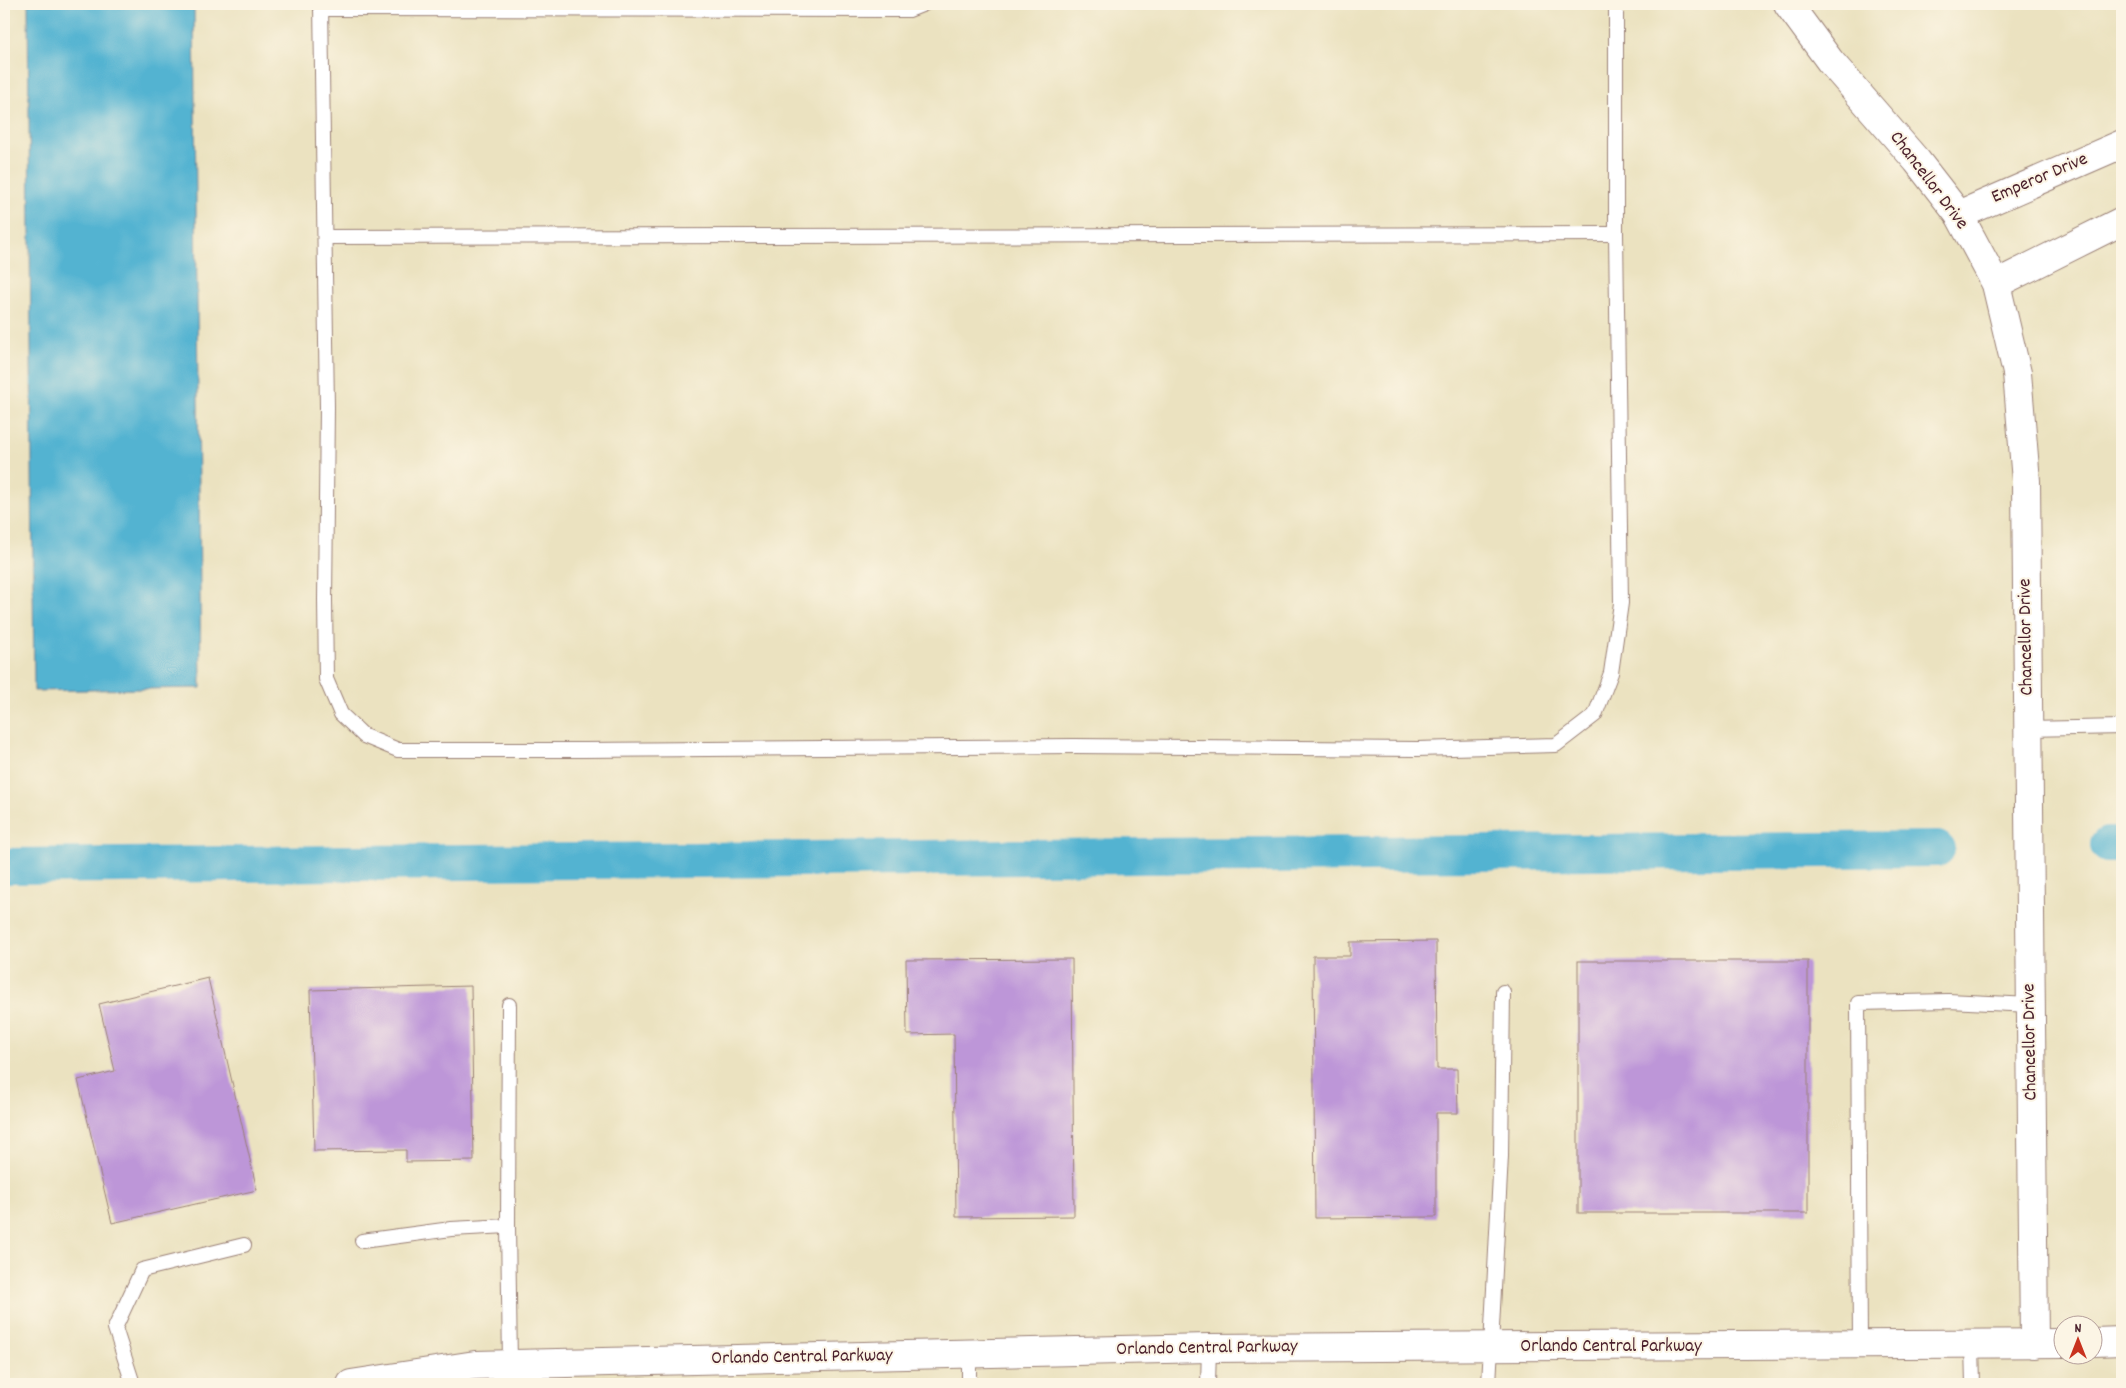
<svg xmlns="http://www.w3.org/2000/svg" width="2126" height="1388" viewBox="0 0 2126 1388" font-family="Dekko,sans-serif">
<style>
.water{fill:#53b3d1;stroke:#4e697e}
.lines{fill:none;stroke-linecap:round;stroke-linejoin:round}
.canal{stroke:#53b3d1;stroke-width:36}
.building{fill:#bd96d8}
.service-casing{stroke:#9a8076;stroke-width:16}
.minor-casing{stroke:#9a8076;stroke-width:30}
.tertiary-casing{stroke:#9a8076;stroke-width:30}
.service{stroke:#fff;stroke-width:14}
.minor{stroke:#fff;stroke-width:28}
.tertiary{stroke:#fff;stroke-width:28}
.labels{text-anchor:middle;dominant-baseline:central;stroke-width:4;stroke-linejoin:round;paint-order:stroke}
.street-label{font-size:19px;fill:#4a1f2b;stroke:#fcf5e5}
</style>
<rect width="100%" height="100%" fill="#fcf5e5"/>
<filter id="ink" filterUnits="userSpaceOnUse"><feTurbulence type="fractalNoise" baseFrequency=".02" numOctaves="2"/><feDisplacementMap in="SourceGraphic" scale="10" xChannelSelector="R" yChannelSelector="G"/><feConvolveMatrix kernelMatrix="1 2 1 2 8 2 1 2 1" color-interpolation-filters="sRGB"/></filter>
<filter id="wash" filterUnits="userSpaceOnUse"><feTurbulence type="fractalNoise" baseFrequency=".0096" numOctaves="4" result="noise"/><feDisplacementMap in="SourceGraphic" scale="20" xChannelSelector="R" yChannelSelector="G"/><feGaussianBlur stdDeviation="1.12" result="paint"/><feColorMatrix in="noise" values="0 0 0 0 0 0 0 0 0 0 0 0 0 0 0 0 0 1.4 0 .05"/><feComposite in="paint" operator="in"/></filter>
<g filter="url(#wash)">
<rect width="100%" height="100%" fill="#ebe2c0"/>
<polygon class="water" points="28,4 194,4 201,688 34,691"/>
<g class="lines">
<g class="canal">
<polyline points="2108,845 2122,845"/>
<polyline points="4,866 1937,849"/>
</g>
</g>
<g id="blocks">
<g class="building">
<polygon points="1436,941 1437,1069 1457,1069 1458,1113 1436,1113 1436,1217 1315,1218 1313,956 1350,956 1350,942"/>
<polygon points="1072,959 1074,1216 956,1217 954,1034 907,1035 906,960"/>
<rect x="1578" y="961" width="230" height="252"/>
<polygon points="208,978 257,1190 112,1223 78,1080 115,1071 99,1004"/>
<polygon points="471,986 474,1161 406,1162 406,1150 314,1151 310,990"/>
</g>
</g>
</g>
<g filter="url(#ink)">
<use href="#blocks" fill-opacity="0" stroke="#9a8076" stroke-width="1"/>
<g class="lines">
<defs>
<g id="service">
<polyline points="321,4 327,407 325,600 326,679 341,714 364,736 398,750 584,750 1075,746 1417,749 1556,745 1595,715 1611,673 1621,603 1616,234 1616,4"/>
<polyline points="321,9 909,10 924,4"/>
<polyline points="325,237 1616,234"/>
<polyline points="2028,729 2122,727"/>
<polyline points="508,1226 509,1005"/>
<polyline points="362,1241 451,1229 508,1226 510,1364"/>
<polyline points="1972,1344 1973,1384"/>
<polyline points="1860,1345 1858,1003 1948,1001 2031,1005"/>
<polyline points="133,1384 115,1328 142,1270 244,1245"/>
<polyline points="969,1384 969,1354"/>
<polyline points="1208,1384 1209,1348"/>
<polyline points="1489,1384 1501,1156 1503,992"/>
</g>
<g id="minor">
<polyline points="1959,215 2122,144"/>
<polyline points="1996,284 2122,221"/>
</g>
<g id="tertiary">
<polyline points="1788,4 1830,61 1917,161 1959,215 1996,284 2017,373 2026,481 2034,1344"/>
<polyline points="2094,1342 2122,1341"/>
<polyline points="351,1384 475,1365 1209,1348 2064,1343"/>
</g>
</defs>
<use href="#service" class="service-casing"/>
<use href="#minor" class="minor-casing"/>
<use href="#tertiary" class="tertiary-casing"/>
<use href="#service" class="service"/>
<use href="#minor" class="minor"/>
<use href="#tertiary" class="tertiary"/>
</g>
</g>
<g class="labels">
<g class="street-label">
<text transform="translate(2040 179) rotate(-23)">Emperor Drive</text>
<text transform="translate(1928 181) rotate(53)">Chancellor Drive</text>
<text transform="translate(2027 637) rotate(-91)">Chancellor Drive</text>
<text transform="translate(2031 1042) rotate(-91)">Chancellor Drive</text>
<text x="1611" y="1347">Orlando Central Parkway</text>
<text transform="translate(1207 1349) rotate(-1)">Orlando Central Parkway</text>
<text transform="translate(802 1358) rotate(-1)">Orlando Central Parkway</text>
</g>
</g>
<rect width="2126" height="1388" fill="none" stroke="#fcf5e5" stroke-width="20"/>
<g transform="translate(2078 1340)"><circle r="24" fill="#fcf5e5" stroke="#b59f9b"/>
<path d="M0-4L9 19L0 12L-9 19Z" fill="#c8321e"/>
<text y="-8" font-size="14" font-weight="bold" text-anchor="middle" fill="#4a1f2b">N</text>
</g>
</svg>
